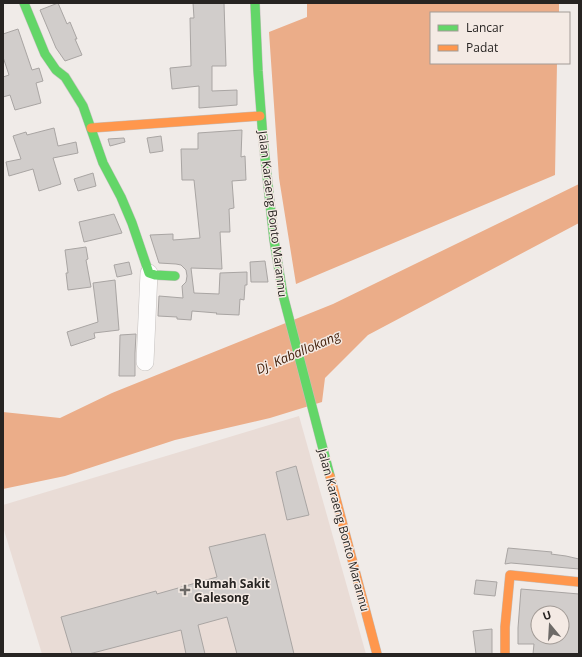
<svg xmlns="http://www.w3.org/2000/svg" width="582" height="657" viewBox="0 0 582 657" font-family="'Open Sans',sans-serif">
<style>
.built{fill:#e9dcd6}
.water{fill:#ebad89}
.building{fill:#d1cdcb;stroke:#a9a5a3;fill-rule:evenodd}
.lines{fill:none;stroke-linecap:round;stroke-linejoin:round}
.street-casing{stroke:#c4c0be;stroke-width:18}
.fast-casing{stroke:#c4c0be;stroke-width:10}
.slow-casing{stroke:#c4c0be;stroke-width:10}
.street{stroke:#fdfcfc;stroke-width:17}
.fast{stroke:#63d668;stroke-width:9}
.slow{stroke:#ff974d;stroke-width:9}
.poi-dot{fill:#6d6a67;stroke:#f4eae4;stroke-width:1.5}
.labels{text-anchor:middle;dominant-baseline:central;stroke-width:3;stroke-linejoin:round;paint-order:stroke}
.street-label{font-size:12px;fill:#272422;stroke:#f4eae4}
.poi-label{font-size:12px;font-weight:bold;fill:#272422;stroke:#f4eae4;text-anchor:start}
.water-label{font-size:13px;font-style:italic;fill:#45220d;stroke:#f4eae4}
</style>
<rect width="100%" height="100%" fill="#f0ebe8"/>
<polygon class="built" points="299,416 366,654 42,654 3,527 3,505"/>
<g class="water">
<polygon points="307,3 559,3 559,13 431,13 431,63 557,63 555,175 296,284 279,178 269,32 307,17"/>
<polygon points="579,184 579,223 368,335 325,378 322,402 270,418 175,440 65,476 3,489 3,412 60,418 112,393 333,304"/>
</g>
<g class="building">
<polygon points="58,3 67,24 70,22 77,39 75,39 82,55 65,61 56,48 40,10"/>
<polygon points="193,3 224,3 226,66 212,66 212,91 237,90 237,105 199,108 199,86 172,89 170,68 191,66 190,18 194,18"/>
<polygon points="18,29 32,70 39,68 43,81 36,83 41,103 15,110 10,95 3,97 3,77 9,75 3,57 3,34"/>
<polygon points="54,128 58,146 76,142 78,153 53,158 61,184 39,191 33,169 9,176 6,162 21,159 13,136 26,132 27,135"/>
<polygon points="242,130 241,157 245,156 246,180 232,181 234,208 229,209 230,232 220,232 222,269 191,268 194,293 219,294 220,273 247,272 247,285 245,285 244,300 240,299 239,315 216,314 217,313 192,311 191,320 177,319 177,317 158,316 159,296 183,298 182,286 186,282 187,276 186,270 181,265 176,264 159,263 150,235 173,234 173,240 200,238 194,180 182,180 181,149 198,149 198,133"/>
<polygon points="161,136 163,151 150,153 147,138"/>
<polygon points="124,138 125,142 110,146 108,139"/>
<polygon points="93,173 96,186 78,191 74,179"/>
<polygon points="114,214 122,233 84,242 79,222"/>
<polygon points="86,247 88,259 86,260 91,287 68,290 66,273 68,273 65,250"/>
<polygon points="265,261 268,282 251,282 250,262"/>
<polygon points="129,262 132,274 117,277 114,265"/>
<polygon points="115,280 119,330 94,333 95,338 71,346 67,332 98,322 93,283"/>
<polygon points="136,334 135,353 135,376 119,376 120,335"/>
<polygon points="296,466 309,515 287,520 276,472"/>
<polygon points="265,534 294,654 237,654 227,617 198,625 205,654 186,654 181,630 89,654 72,654 61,617 156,591 157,594 217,577 209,547"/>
<polygon points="508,548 552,552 551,554 566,556 579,559 579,569 511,563 505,564"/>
<polygon points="476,580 497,582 495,596 474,594"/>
<path d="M 521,589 L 579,594 L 579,654 L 533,654 L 534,644 L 518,644 L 518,628 ZM 536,613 L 562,613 L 562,637 L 538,637 Z"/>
<polygon points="492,629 492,654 476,654 473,631"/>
</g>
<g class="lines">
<defs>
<polyline id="street" points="145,362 149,273"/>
<g id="fast">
<polyline points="24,3 45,54 56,70 65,77 83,106 103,163 121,197 132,223 149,273 155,275 175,276"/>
<polyline points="255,3 258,71 263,139 274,240 283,295 330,476"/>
</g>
<g id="slow">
<polyline points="91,128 260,116"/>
<polyline points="330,476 377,654"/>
<polyline points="505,654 505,627 510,575 579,582"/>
</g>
</defs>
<use href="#street" class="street-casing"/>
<use href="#fast" class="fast-casing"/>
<use href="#slow" class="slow-casing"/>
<use href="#street" class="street"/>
<use href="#fast" class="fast"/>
<use href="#slow" class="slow"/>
</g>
<path class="poi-dot" d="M183 584h4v4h4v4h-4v4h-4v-4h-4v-4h4z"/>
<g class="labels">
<g class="street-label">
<text transform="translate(273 214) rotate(83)">Jalan Karaeng Bonto Marannu</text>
<text transform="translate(344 530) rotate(75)">Jalan Karaeng Bonto Marannu</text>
</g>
<g class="poi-label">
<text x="194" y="583">Rumah Sakit<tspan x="194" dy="14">Galesong</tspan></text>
</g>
<g class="water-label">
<text transform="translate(298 352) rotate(-23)">Dj. Kaballokang</text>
</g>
</g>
<rect width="582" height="657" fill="none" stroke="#272422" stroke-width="8"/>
<rect x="430" y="12" width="140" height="52" fill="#f4eae4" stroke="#a29b96"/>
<rect x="438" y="25" width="20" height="6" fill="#63d668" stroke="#a29b96"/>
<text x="466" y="32" font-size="12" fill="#272422">Lancar</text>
<rect x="438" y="45" width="20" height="6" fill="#ff974d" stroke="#a29b96"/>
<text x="466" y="52" font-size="12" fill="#272422">Padat</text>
<g transform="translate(550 625) rotate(342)"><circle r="19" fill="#f4eae4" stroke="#a29b96"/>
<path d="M0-3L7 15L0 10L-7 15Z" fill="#6d6a67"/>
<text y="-6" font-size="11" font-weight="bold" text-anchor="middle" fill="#272422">U</text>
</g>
</svg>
